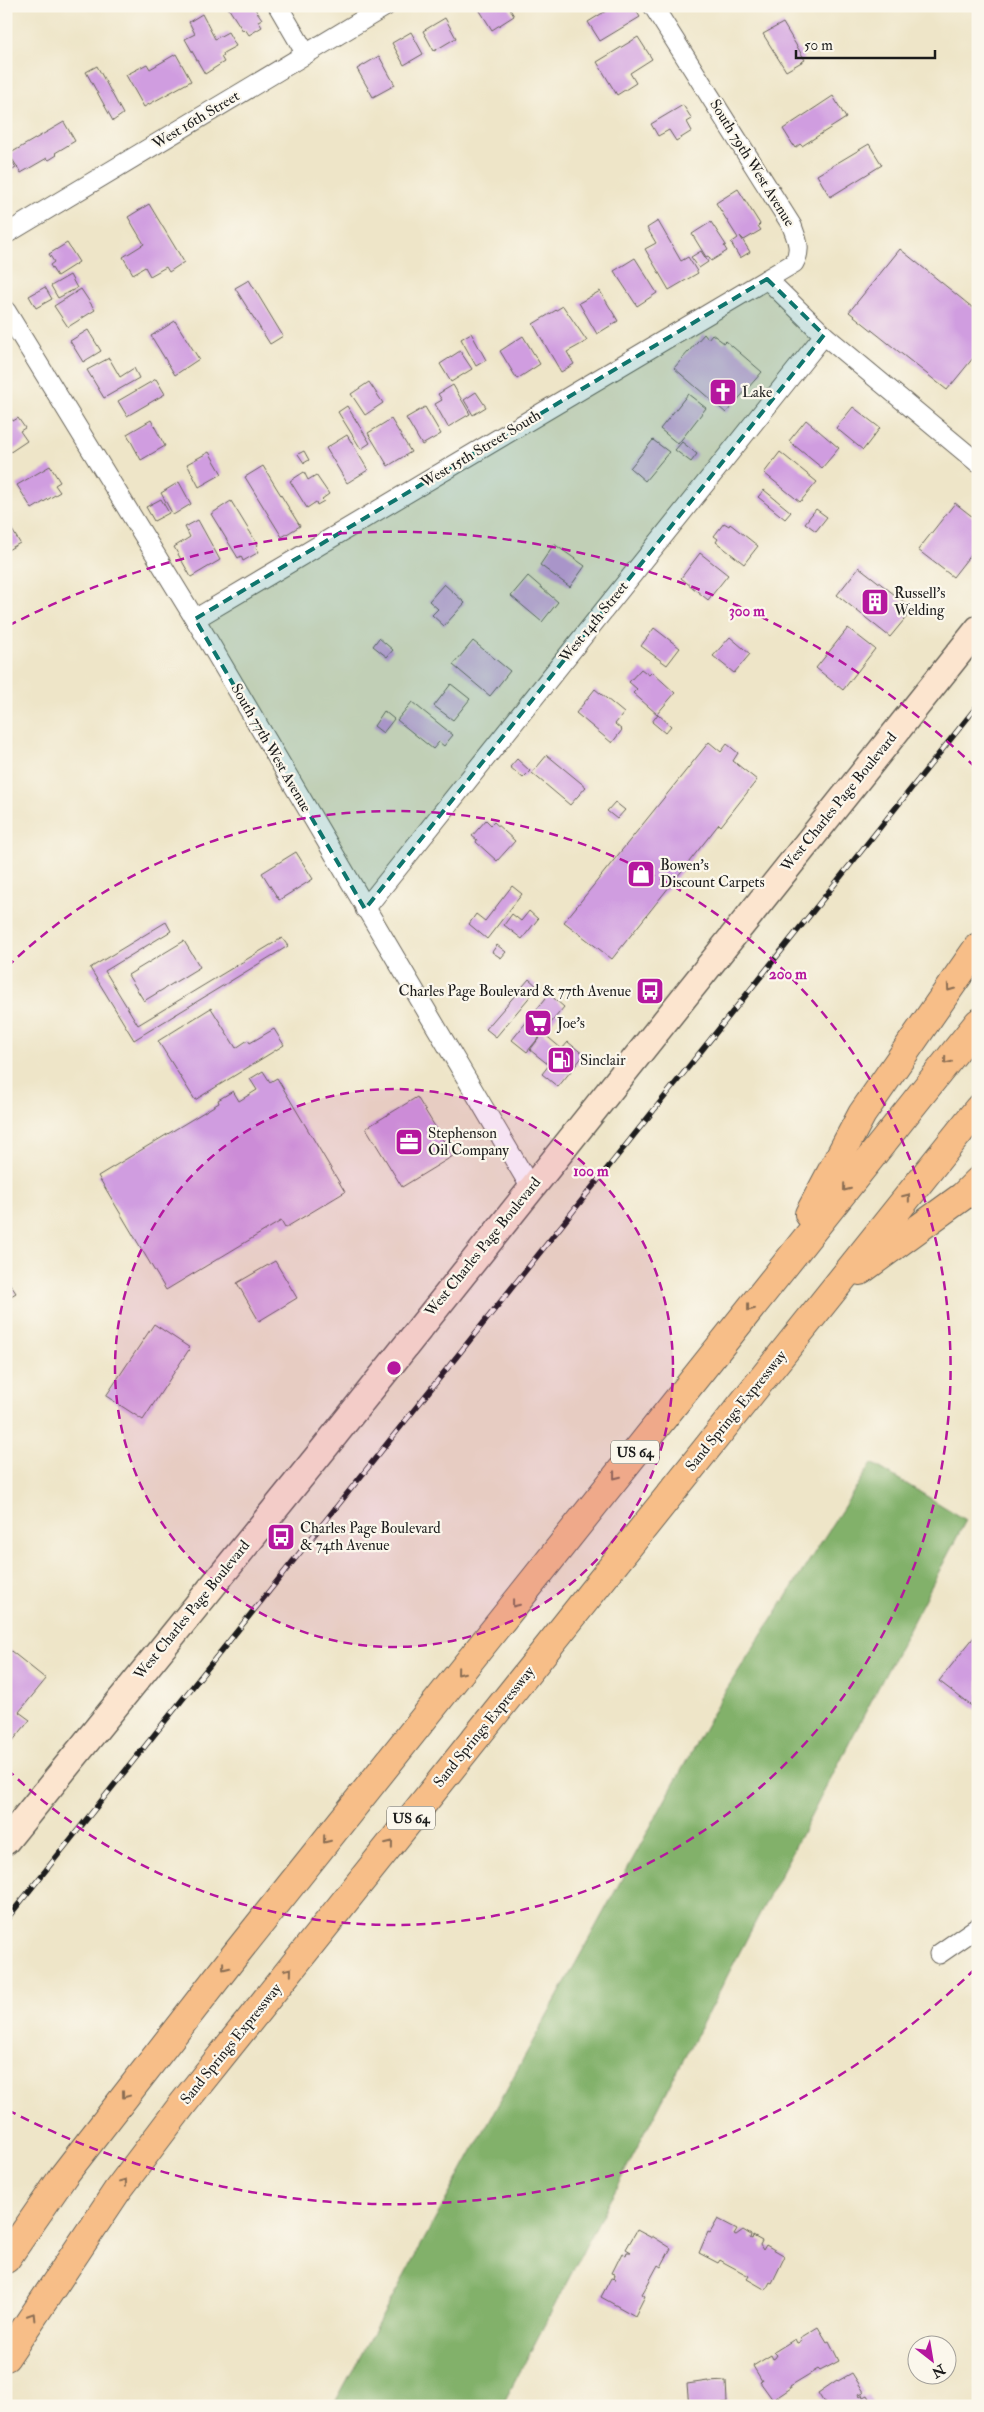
<svg xmlns="http://www.w3.org/2000/svg" width="984" height="2412" viewBox="0 0 984 2412" font-family="'IM FELL Double Pica',serif">
<style>
.forest{fill:#82b16a;stroke:#4f6643}
.building{fill:#d09de0}
.lines{fill:none;stroke-linecap:round;stroke-linejoin:round}
.minor-casing{stroke:#666258;stroke-width:21}
.secondary-casing{stroke:#666258;stroke-width:29}
.motorway-casing{stroke:#666258;stroke-width:30}
.minor{stroke:#fff;stroke-width:19}
.secondary{stroke:#fce5cf;stroke-width:26}
.motorway{stroke:#f7be88;stroke-width:28}
.rail-casing{stroke:#1c1c1c;stroke-width:5.5}
.rail{stroke:#fbf7ec;stroke-width:4;stroke-dasharray:11;stroke-linecap:butt}
.oneway{stroke:#8a6d52}
.marked{fill:#0f766e;fill-opacity:0.2;stroke:#0f766e;stroke-width:4;stroke-dasharray:10 6;stroke-linejoin:round}
.ring{fill:none;stroke:#b5179e;stroke-width:2.5;stroke-dasharray:9 6}
.labels{text-anchor:middle;dominant-baseline:central;stroke-width:4.5;stroke-linejoin:round;paint-order:stroke}
.shield{fill:#fbf7ec;stroke:#5f5e5a;stroke-width:1}
.shield-label{font-size:14px;font-weight:bold;fill:#1c1c1c}
.street-label{font-size:15px;fill:#1c1c1c;stroke:#fbf7ec}
.poi-label{font-size:15px;fill:#1c1c1c;stroke:#fbf7ec;text-anchor:start}
.centre{fill:#b5179e;stroke:#fbf7ec;stroke-width:2.5}
.ring-label{font-size:15px;text-anchor:middle;font-weight:bold;fill:#b5179e;stroke:#fbf7ec;stroke-width:4.5;stroke-linejoin:round;paint-order:stroke}
</style>
<rect width="100%" height="100%" fill="#fbf7ec"/>
<filter id="ink" filterUnits="userSpaceOnUse"><feTurbulence type="fractalNoise" baseFrequency=".02" numOctaves="2"/><feDisplacementMap in="SourceGraphic" scale="10" xChannelSelector="R" yChannelSelector="G"/><feConvolveMatrix kernelMatrix="1 2 1 2 8 2 1 2 1" color-interpolation-filters="sRGB"/></filter>
<filter id="wash" filterUnits="userSpaceOnUse"><feTurbulence type="fractalNoise" baseFrequency=".0096" numOctaves="4" result="noise"/><feDisplacementMap in="SourceGraphic" scale="20" xChannelSelector="R" yChannelSelector="G"/><feGaussianBlur stdDeviation="1.12" result="paint"/><feColorMatrix in="noise" values="0 0 0 0 0 0 0 0 0 0 0 0 0 0 0 0 0 1.4 0 .05"/><feComposite in="paint" operator="in"/></filter>
<g filter="url(#wash)">
<rect width="100%" height="100%" fill="#eee5c8"/>
<polygon class="forest" points="872,1463 966,1520 502,2406 333,2406 721,1698"/>
<g id="blocks">
<g class="building">
<polygon points="227,6 253,6 262,19 258,21 262,27 249,35 245,29 243,31"/>
<polygon points="477,6 508,6 514,16 492,30"/>
<polygon points="614,6 633,6 640,17 600,41 588,22"/>
<polygon points="202,14 215,39 228,32 236,46 223,53 224,55 221,57 224,62 205,74 185,39 195,34 189,22"/>
<polygon points="445,18 456,38 434,51 423,31"/>
<polygon points="783,23 805,60 786,71 763,34"/>
<polygon points="411,32 423,54 404,65 392,43"/>
<polygon points="638,37 652,59 630,73 636,83 617,95 597,62"/>
<polygon points="176,54 191,81 144,107 126,75 147,64 150,69"/>
<polygon points="379,56 395,85 373,97 357,69"/>
<polygon points="97,66 123,114 113,121 86,72"/>
<polygon points="833,96 846,118 802,146 800,144 795,148 783,129"/>
<polygon points="683,105 692,119 687,122 692,131 676,141 669,130 658,136 651,124"/>
<polygon points="64,122 75,141 55,153 57,155 49,160 47,158 21,173 9,154"/>
<polygon points="869,144 882,165 830,197 817,175"/>
<polygon points="6,151 16,168 6,174"/>
<polygon points="738,189 760,224 758,226 761,230 744,240 740,236 750,252 740,258 731,243 738,238 716,203"/>
<polygon points="149,204 184,262 169,272 166,267 150,276 145,267 133,274 123,257 144,244 128,217"/>
<polygon points="658,221 681,261 688,257 698,273 669,290 645,249 656,243 647,228"/>
<polygon points="711,222 726,245 724,246 727,251 711,261 708,256 706,257 692,234"/>
<polygon points="67,243 79,262 57,276 50,265 54,262 49,254"/>
<polygon points="900,249 978,312 978,352 947,390 849,312"/>
<polygon points="701,251 708,262 699,268 691,257"/>
<polygon points="635,258 657,293 637,306 614,271"/>
<polygon points="70,275 77,288 58,298 51,286"/>
<polygon points="249,280 283,336 270,344 235,288"/>
<polygon points="45,287 52,299 36,308 29,296"/>
<polygon points="81,289 95,310 68,327 54,306"/>
<polygon points="600,291 618,321 597,334 579,303"/>
<polygon points="563,306 587,341 567,352 574,364 561,372 533,324"/>
<polygon points="175,321 199,359 175,375 151,336"/>
<polygon points="88,330 101,351 83,362 70,341"/>
<polygon points="471,333 486,360 476,366 461,339"/>
<polygon points="704,334 708,339 712,334 724,343 726,341 762,372 726,413 674,368"/>
<polygon points="523,336 540,364 517,379 500,351"/>
<polygon points="460,351 472,369 451,382 440,364"/>
<polygon points="109,358 120,377 134,368 139,378 104,398 87,370"/>
<polygon points="156,379 165,394 127,416 118,401"/>
<polygon points="369,382 383,403 365,415 351,394"/>
<polygon points="453,385 470,414 448,427 435,404 442,400 438,394"/>
<polygon points="476,392 486,407 473,415 464,400"/>
<polygon points="688,394 706,408 678,444 660,429"/>
<polygon points="347,406 370,443 361,449 338,412"/>
<polygon points="425,407 441,434 422,445 406,418"/>
<polygon points="853,407 880,428 863,450 836,428"/>
<polygon points="6,412 13,421 18,418 25,428 20,431 27,441 6,455"/>
<polygon points="391,419 411,452 388,466 368,433"/>
<polygon points="151,420 165,446 141,460 127,434"/>
<polygon points="806,420 839,448 822,468 789,441"/>
<polygon points="347,435 368,470 347,483 326,448"/>
<polygon points="653,440 669,452 645,481 630,468"/>
<polygon points="682,442 697,454 691,462 675,450"/>
<polygon points="304,451 309,460 304,463 298,454"/>
<polygon points="209,452 222,474 199,487 187,464"/>
<polygon points="780,452 817,482 800,502 764,473"/>
<polygon points="50,466 60,482 55,485 60,492 32,509 17,485"/>
<polygon points="263,466 300,526 282,537 245,477"/>
<polygon points="304,472 308,480 316,475 329,494 322,499 324,501 317,505 316,502 307,508 290,481"/>
<polygon points="179,482 191,504 173,515 161,493"/>
<polygon points="764,490 791,512 785,519 758,497"/>
<polygon points="161,499 169,513 154,521 146,507"/>
<polygon points="231,501 258,545 256,547 259,552 243,561 241,556 238,558 211,514"/>
<polygon points="955,503 978,521 978,545 953,577 918,550"/>
<polygon points="816,509 827,517 816,531 805,523"/>
<polygon points="6,520 20,543 6,551"/>
<polygon points="198,520 220,560 191,577 174,547 190,537 185,527"/>
<polygon points="724,523 729,526 730,524 758,546 744,564 716,542 718,539 714,536"/>
<polygon points="554,544 585,566 570,587 540,565"/>
<polygon points="700,553 728,575 708,600 681,578"/>
<polygon points="859,567 913,609 890,637 837,595"/>
<polygon points="528,576 558,602 542,622 511,596"/>
<polygon points="444,584 465,603 444,626 432,615 438,609 429,601"/>
<polygon points="654,628 680,648 667,665 641,646"/>
<polygon points="848,628 875,649 843,690 816,668"/>
<polygon points="730,637 750,654 734,673 713,656"/>
<polygon points="379,638 393,650 387,657 373,646"/>
<polygon points="473,641 510,671 490,696 453,665"/>
<polygon points="641,669 649,675 652,672 675,693 657,714 633,693 637,689 629,682"/>
<polygon points="451,684 470,699 453,720 434,706"/>
<polygon points="595,689 624,713 615,724 622,730 612,743 576,713"/>
<polygon points="412,702 453,735 444,746 439,742 433,749 397,720"/>
<polygon points="384,711 394,719 383,733 374,726"/>
<polygon points="658,714 671,726 665,733 652,722"/>
<polygon points="709,742 721,752 727,744 738,753 733,761 757,780 721,826 719,824 612,959 564,922"/>
<polygon points="547,755 586,787 570,805 532,773"/>
<polygon points="517,759 530,771 523,778 510,767"/>
<polygon points="615,802 625,810 617,819 607,811"/>
<polygon points="486,820 491,825 494,822 515,841 497,861 476,842 477,840 472,836"/>
<polygon points="296,852 313,879 279,900 262,873"/>
<polygon points="512,886 522,894 487,939 469,924 476,914 485,921"/>
<polygon points="529,911 538,919 522,939 504,925 512,914 521,921"/>
<polygon points="166,922 171,931 105,971 138,1025 282,938 288,946 134,1040 90,968"/>
<polygon points="184,941 200,967 144,1001 128,975"/>
<polygon points="497,945 506,952 501,958 492,952"/>
<polygon points="529,979 538,987 496,1037 486,1029"/>
<polygon points="549,994 564,1007 527,1052 512,1040"/>
<polygon points="211,1008 236,1048 248,1040 250,1043 274,1029 284,1045 195,1100 158,1041"/>
<polygon points="543,1033 562,1049 568,1042 584,1055 558,1087 542,1074 549,1065 530,1050"/>
<polygon points="263,1071 270,1082 277,1078 345,1192 285,1228 281,1221 166,1290 98,1176 219,1103 218,1100 233,1091 239,1101 257,1090 250,1079"/>
<polygon points="417,1097 453,1156 402,1187 366,1128"/>
<polygon points="275,1261 297,1298 259,1321 237,1283"/>
<polygon points="6,1278 16,1293 6,1299"/>
<polygon points="154,1324 190,1348 143,1420 106,1396"/>
<polygon points="978,1632 978,1711 939,1681"/>
<polygon points="6,1647 46,1679 19,1712 30,1720 6,1749"/>
<polygon points="718,2219 737,2229 734,2234 736,2235 743,2230 751,2235 750,2238 752,2239 753,2236 762,2241 760,2245 763,2250 766,2245 785,2256 772,2283 770,2282 766,2290 747,2279 749,2276 725,2263 720,2260 718,2263 699,2253 708,2232 710,2233"/>
<polygon points="637,2230 652,2238 652,2236 671,2248 661,2267 658,2265 645,2289 642,2294 645,2296 635,2316 601,2297 611,2278 616,2279 614,2278 615,2274 612,2273 622,2253 626,2255 627,2252 631,2252 626,2249"/>
<polygon points="818,2327 827,2342 829,2341 839,2361 820,2371 818,2369 790,2386 791,2388 773,2400 760,2382 762,2381 753,2366 771,2355 773,2359 775,2358 777,2355 774,2352 795,2339 797,2343 800,2342 802,2341 800,2338"/>
<polygon points="852,2373 864,2392 859,2394 860,2396 863,2394 864,2397 868,2395 873,2404 870,2406 826,2406 818,2393 837,2380 838,2381"/>
<polygon points="708,2381 708,2382 726,2381 727,2402 722,2403 722,2406 689,2406 687,2384"/>
</g>
</g>
</g>
<g filter="url(#ink)">
<use href="#blocks" fill-opacity="0" stroke="#666258" stroke-width="1"/>
<g class="lines">
<defs>
<g id="minor">
<polyline points="278,6 306,54"/>
<polyline points="6,234 386,6"/>
<polyline points="767,279 824,335 978,463"/>
<polyline points="6,311 209,642 531,1188"/>
<path d="M 195,619 L 794,263 C 802,249 797,240 792,226 L 653,6"/>
<polyline points="365,909 824,335"/>
<polyline points="939,1954 978,1927"/>
</g>
<polyline id="secondary" points="6,1841 322,1451 978,629"/>
<g id="motorway">
<polyline points="809,1214 862,1114 978,947"/>
<polyline points="860,1271 963,1196 978,1181"/>
<polyline points="6,2259 64,2175 231,1960 978,1023"/>
<polyline points="6,2357 117,2191 182,2105 978,1109"/>
</g>
</defs>
<use href="#minor" class="minor-casing"/>
<use href="#secondary" class="secondary-casing"/>
<use href="#motorway" class="motorway-casing"/>
<use href="#minor" class="minor"/>
<use href="#secondary" class="secondary"/>
<use href="#motorway" class="motorway"/>
<defs>
<polyline id="rail" points="6,1920 978,705"/>
</defs>
<use href="#rail" class="rail-casing"/>
<use href="#rail" class="rail"/>
</g>
<defs><path id="oneway-chevron" d="M-2-3.5L2.5 0L-2 3.5" fill="none" stroke-width="1.6" stroke-linecap="round" stroke-linejoin="round" transform="scale(1.25)"/></defs>
<g class="oneway">
<use href="#oneway-chevron" transform="translate(950 988) rotate(125)"/>
<use href="#oneway-chevron" transform="translate(947 1061) rotate(129)"/>
<use href="#oneway-chevron" transform="translate(846 1188) rotate(129)"/>
<use href="#oneway-chevron" transform="translate(907 1197) rotate(-51)"/>
<use href="#oneway-chevron" transform="translate(750 1308) rotate(128)"/>
<use href="#oneway-chevron" transform="translate(616 1476) rotate(128)"/>
<use href="#oneway-chevron" transform="translate(515 1604) rotate(128)"/>
<use href="#oneway-chevron" transform="translate(460 1672) rotate(129)"/>
<use href="#oneway-chevron" transform="translate(326 1840) rotate(129)"/>
<use href="#oneway-chevron" transform="translate(390 1844) rotate(-51)"/>
<use href="#oneway-chevron" transform="translate(225 1967) rotate(128)"/>
<use href="#oneway-chevron" transform="translate(289 1971) rotate(-51)"/>
<use href="#oneway-chevron" transform="translate(125 2095) rotate(127)"/>
<use href="#oneway-chevron" transform="translate(124 2182) rotate(-53)"/>
<use href="#oneway-chevron" transform="translate(32 2316) rotate(-58)"/>
</g>
</g>
<path class="marked" d="M 767,279 L 824,335 L 365,909 L 195,619 Z"/>
<circle cx="394" cy="1368" r="279" fill="#b5179e" fill-opacity=".12"/>
<g class="ring">
<circle cx="394" cy="1368" r="279"/>
<path d="M7 967A557 557 0 1 1 7 1769"/>
<path d="M975 1969A836 836 0 0 1 8 2110M8 626A836 836 0 0 1 975 767"/>
</g>
<defs>
<symbol id="church-square" viewBox="-11 -11 22 22"><rect x="-9" y="-9" width="18" height="18" rx="4" fill="#b5179e" stroke="#fbf7ec"/><path d="M-1.2-6h2.4v3.5h3.3v2.4h-3.3V6h-2.4V-.1h-3.3v-2.4h3.3Z" fill="#fff"/></symbol>
<symbol id="building-square" viewBox="-11 -11 22 22"><rect x="-9" y="-9" width="18" height="18" rx="4" fill="#b5179e" stroke="#fbf7ec"/><path d="M-4-6H4V6H1V3H-1V6H-4ZM-2.5-4.3h1.7v1.8h-1.7ZM.8-4.3h1.7v1.8H.8ZM-2.5-1h1.7V.8h-1.7ZM.8-1h1.7V.8H.8Z" fill="#fff"/></symbol>
<symbol id="shop-square" viewBox="-11 -11 22 22"><rect x="-9" y="-9" width="18" height="18" rx="4" fill="#b5179e" stroke="#fbf7ec"/><path d="M-5-2.5h2.3a2.7 3.5 0 0 1 5.4 0H5L5.5 6h-11ZM-1.5-2.5h3a1.5 2.3 0 0 0-3 0Z" fill="#fff"/></symbol>
<symbol id="bus-square" viewBox="-11 -11 22 22"><rect x="-9" y="-9" width="18" height="18" rx="4" fill="#b5179e" stroke="#fbf7ec"/><path d="M-5-6H5V4H4V6H2V4H-2V6H-4V4H-5ZM-3.5-4V0h7V-4ZM-3.5 1.2v1.5H-2V1.2ZM2 1.2v1.5H3.5V1.2Z" fill="#fff"/></symbol>
<symbol id="supermarket-square" viewBox="-11 -11 22 22"><rect x="-9" y="-9" width="18" height="18" rx="4" fill="#b5179e" stroke="#fbf7ec"/><path d="M-6-5.5h2.5l.6 2H6L4.5 2H-2.5L-4.4-4H-6ZM-1.5 3.2a1.3 1.3 0 1 0 .1 0ZM3 3.2a1.3 1.3 0 1 0 .1 0Z" fill="#fff"/></symbol>
<symbol id="fuel-square" viewBox="-11 -11 22 22"><rect x="-9" y="-9" width="18" height="18" rx="4" fill="#b5179e" stroke="#fbf7ec"/><path d="M-5.5-6h7V0h2V4h1.3V-2.5L3-4.5l.8-.8L6-3V5H2.5V1h-1V6h-7ZM-4.2-4.7v3.2H.2V-4.7Z" fill="#fff"/></symbol>
<symbol id="office-square" viewBox="-11 -11 22 22"><rect x="-9" y="-9" width="18" height="18" rx="4" fill="#b5179e" stroke="#fbf7ec"/><path d="M-6-3h4V-5.5h4V-3h4V5H-6ZM-1-4.5V-3h2v-1.5ZM-6 0V1H6V0Z" fill="#fff"/></symbol>
</defs>
<g fill-rule="evenodd">
<use href="#church-square" x="707" y="376" width="32" height="32"/>
<use href="#building-square" x="859" y="586" width="32" height="32"/>
<use href="#shop-square" x="625" y="858" width="32" height="32"/>
<use href="#bus-square" x="634" y="975" width="32" height="32"/>
<use href="#supermarket-square" x="522" y="1007" width="32" height="32"/>
<use href="#fuel-square" x="545" y="1044" width="32" height="32"/>
<use href="#office-square" x="393" y="1126" width="32" height="32"/>
<use href="#bus-square" x="265" y="1521" width="32" height="32"/>
</g>
<g class="labels">
<g class="shield">
<rect x="611" y="1440.5" width="48" height="23" rx="4"/>
<rect x="387" y="1806.5" width="48" height="23" rx="4"/>
</g>
<g class="shield-label">
<text x="635" y="1452">US 64</text>
<text x="411" y="1818">US 64</text>
</g>
<g class="street-label">
<text transform="translate(196 120) rotate(-31)">West 16th Street</text>
<text transform="translate(752 163) rotate(58)">South 79th West Avenue</text>
<text transform="translate(481 449) rotate(-31)">West 15th Street South</text>
<text transform="translate(594 622) rotate(-51)">West 14th Street</text>
<text transform="translate(271 748) rotate(60)">South 77th West Avenue</text>
<text transform="translate(839 802) rotate(-51)">West Charles Page Boulevard</text>
<text transform="translate(483 1247) rotate(-51)">West Charles Page Boulevard</text>
<text transform="translate(736 1411) rotate(-51)">Sand Springs Expressway</text>
<text transform="translate(192 1610) rotate(-51)">West Charles Page Boulevard</text>
<text transform="translate(484 1727) rotate(-51)">Sand Springs Expressway</text>
<text transform="translate(231 2044) rotate(-51)">Sand Springs Expressway</text>
</g>
<g class="poi-label">
<text x="742" y="392">Lake</text>
<text x="894" y="593">Russell's<tspan x="894" dy="17">Welding</tspan></text>
<text x="660" y="865">Bowen's<tspan x="660" dy="17">Discount Carpets</tspan></text>
<text x="631" y="991" text-anchor="end">Charles Page Boulevard &amp; 77th Avenue</text>
<text x="557" y="1023">Joe's</text>
<text x="580" y="1060">Sinclair</text>
<text x="428" y="1133">Stephenson<tspan x="428" dy="17">Oil Company</tspan></text>
<text x="300" y="1528">Charles Page Boulevard<tspan x="300" dy="17">&amp; 74th Avenue</tspan></text>
</g>
</g>
<circle cx="394" cy="1368" r="8" class="centre"/>
<g class="ring-label">
<text x="747" y="616">300 m</text>
<text x="788" y="979">200 m</text>
<text x="591" y="1176">100 m</text>
</g>
<rect width="984" height="2412" fill="none" stroke="#fbf7ec" stroke-width="25"/>
<g transform="translate(932 2360) rotate(149)"><circle r="24" fill="#fbf7ec" stroke="#a29f99"/>
<path d="M0-4L9 19L0 12L-9 19Z" fill="#b5179e"/>
<text y="-8" font-size="14" font-weight="bold" text-anchor="middle" fill="#1c1c1c">N</text>
</g>
<path d="M796 50v8h139v-8" fill="none" stroke="#1c1c1c" stroke-width="2.5"/>
<text x="804" y="50" font-size="15" fill="#1c1c1c" stroke="#fbf7ec" stroke-width="4" paint-order="stroke">50 m</text>
</svg>
